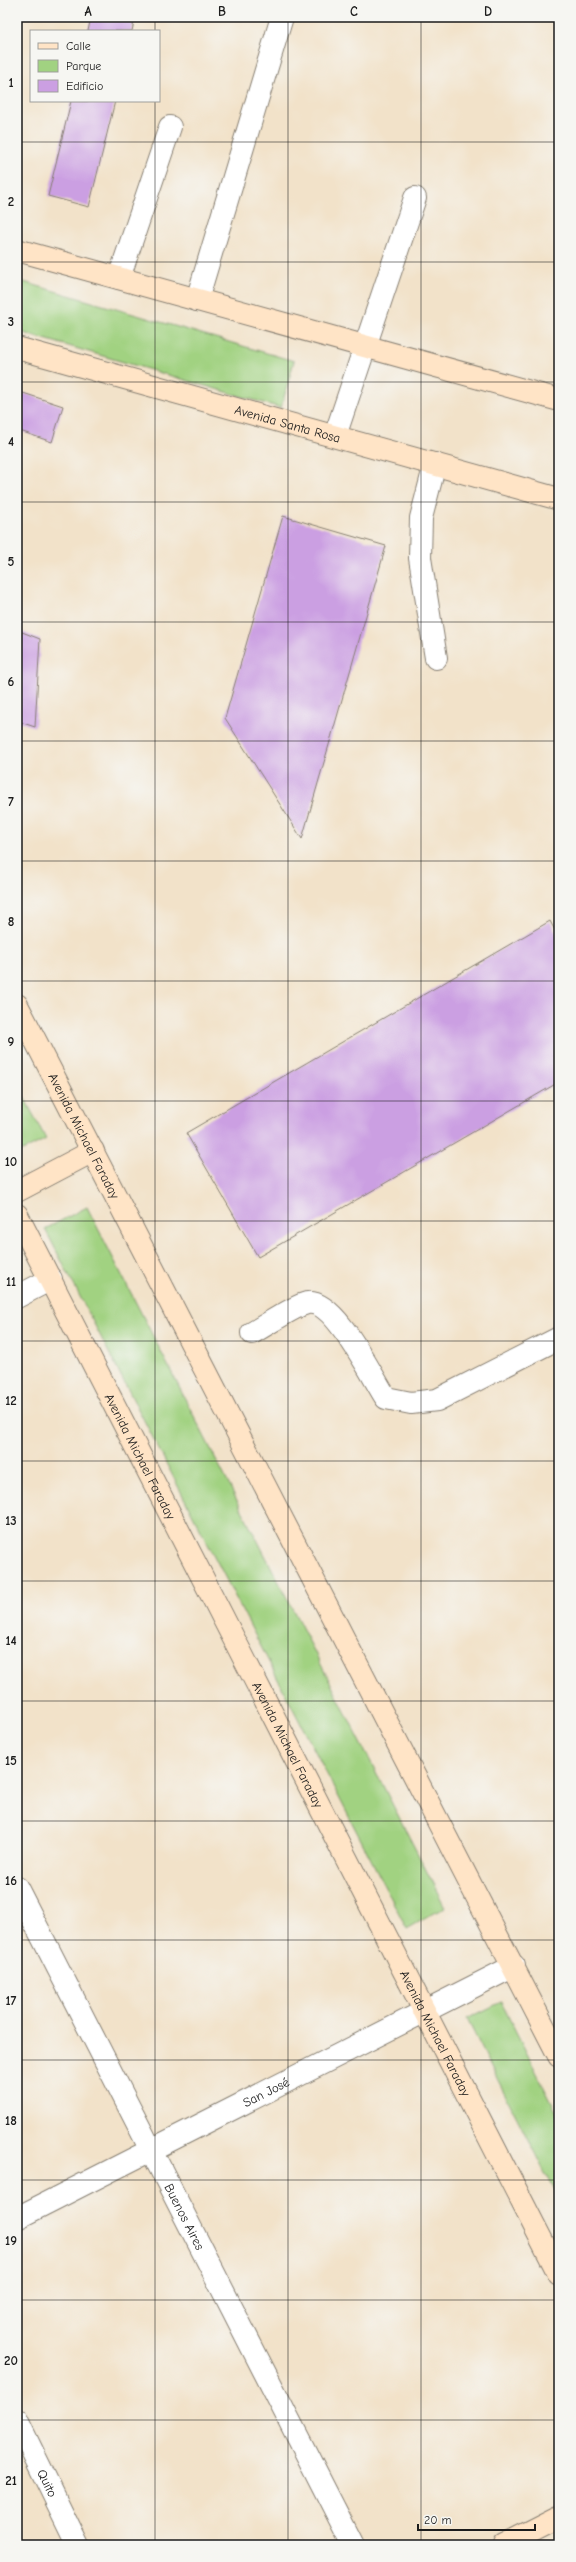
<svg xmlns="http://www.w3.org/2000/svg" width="576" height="2562" viewBox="0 0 576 2562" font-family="'Comic Neue',sans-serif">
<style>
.green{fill:#a1d281;stroke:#5e774e}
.building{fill:#cb9fe2}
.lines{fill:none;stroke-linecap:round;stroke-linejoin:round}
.lane-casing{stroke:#877f72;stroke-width:24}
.street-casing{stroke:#877f72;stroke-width:24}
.secondary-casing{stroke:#877f72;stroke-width:24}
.lane{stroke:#fff;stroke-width:22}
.street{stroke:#fff;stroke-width:22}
.secondary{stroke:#ffe4c6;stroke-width:22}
.grid{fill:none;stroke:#1c1c1c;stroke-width:1;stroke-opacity:0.55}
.labels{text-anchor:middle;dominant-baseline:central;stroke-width:3;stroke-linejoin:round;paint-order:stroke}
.street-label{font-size:13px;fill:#1c1c1c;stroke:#f6f6f2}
.neatline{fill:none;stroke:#1c1c1c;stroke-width:1.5}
.grid-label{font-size:13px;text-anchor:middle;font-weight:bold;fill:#1c1c1c}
</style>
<rect width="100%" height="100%" fill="#f6f6f2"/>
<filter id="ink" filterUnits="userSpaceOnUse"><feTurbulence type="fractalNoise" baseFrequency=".025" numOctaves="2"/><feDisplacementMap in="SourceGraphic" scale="8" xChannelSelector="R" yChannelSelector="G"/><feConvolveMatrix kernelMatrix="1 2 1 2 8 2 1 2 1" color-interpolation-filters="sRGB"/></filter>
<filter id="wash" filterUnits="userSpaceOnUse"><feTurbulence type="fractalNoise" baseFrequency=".012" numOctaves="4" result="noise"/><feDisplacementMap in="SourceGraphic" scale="16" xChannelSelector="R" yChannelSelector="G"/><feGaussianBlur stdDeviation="0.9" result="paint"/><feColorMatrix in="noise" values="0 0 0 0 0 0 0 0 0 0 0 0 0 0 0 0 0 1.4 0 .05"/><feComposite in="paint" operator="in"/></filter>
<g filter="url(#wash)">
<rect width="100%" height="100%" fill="#f2e2c9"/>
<g class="green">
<polygon points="17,280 294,361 281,408 17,331"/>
<polygon points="17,1084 46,1139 17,1154"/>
<polygon points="87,1207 445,1907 407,1929 45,1229"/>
<polygon points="501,2002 559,2117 559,2201 467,2019"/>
</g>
<g id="blocks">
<g class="building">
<polygon points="91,17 135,17 132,31 88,31"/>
<polygon points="71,101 115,101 89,207 48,196"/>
<polygon points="17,391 63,406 52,442 17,430"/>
<polygon points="283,516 386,546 302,839 225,718"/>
<polygon points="17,630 40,639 35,727 17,721"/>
<polygon points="550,921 559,938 559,1082 258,1257 186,1133"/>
</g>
</g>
</g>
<g filter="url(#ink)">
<use href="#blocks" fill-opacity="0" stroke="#877f72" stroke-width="1"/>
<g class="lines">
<defs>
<g id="lane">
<polyline points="119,278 170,127"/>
<polyline points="197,300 282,17"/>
<polyline points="335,436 415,198"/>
<polyline points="435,464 421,518 420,558 436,658"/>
<path d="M 252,1333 C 265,1326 294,1306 307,1303 C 335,1298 372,1377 386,1398 L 411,1403 L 437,1400 L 559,1338"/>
</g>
<g id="street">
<polyline points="17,1297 51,1279"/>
<path id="s1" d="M 17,1888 L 353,2545"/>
<path id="s2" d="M 17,2218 L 514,1966"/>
<path id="s3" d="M 17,2420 L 78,2545"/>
</g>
<g id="secondary">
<polyline points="17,250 559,400"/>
<path id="s4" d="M 17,348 L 559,499"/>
<path id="s5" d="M 17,1005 L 559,2056"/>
<polyline points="17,1191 93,1151"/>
<path id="s6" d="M 17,1215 L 559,2274"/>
<polyline points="504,2545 559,2517"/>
</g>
</defs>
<use href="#lane" class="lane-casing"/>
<use href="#street" class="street-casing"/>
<use href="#secondary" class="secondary-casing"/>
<use href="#lane" class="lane"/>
<use href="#street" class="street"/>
<use href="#secondary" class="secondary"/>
</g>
</g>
<path class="grid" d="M 155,17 L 155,31M 288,17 L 288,2545M 421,17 L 421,2545M 155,101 L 155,2545M 17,142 L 559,142M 17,262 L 559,262M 17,382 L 559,382M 17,502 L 559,502M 17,622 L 559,622M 17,741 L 559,741M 17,861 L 559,861M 17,981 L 559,981M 17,1101 L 559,1101M 17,1221 L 559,1221M 17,1341 L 559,1341M 17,1461 L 559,1461M 17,1581 L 559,1581M 17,1701 L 559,1701M 17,1821 L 559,1821M 17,1940 L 559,1940M 17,2060 L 559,2060M 17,2180 L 559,2180M 17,2300 L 559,2300M 17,2420 L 559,2420"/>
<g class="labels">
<g class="street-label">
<text stroke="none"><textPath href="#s4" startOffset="281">Avenida Santa Rosa</textPath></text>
<text stroke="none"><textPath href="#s5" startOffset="147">Avenida Michael Faraday</textPath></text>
<text stroke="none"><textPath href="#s6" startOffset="271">Avenida Michael Faraday</textPath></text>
<text stroke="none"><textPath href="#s6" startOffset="595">Avenida Michael Faraday</textPath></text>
<text stroke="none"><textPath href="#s6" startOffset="919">Avenida Michael Faraday</textPath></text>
<text stroke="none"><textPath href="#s2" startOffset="279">San José</textPath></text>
<text stroke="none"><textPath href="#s1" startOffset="369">Buenos Aires</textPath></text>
<text stroke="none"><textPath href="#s3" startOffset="70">Quito</textPath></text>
</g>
</g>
<rect width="576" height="2562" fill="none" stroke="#f6f6f2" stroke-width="44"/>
<rect x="30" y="30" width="130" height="72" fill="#f6f6f2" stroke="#9f9f9c"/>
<rect x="38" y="43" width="20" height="6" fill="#ffe4c6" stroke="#9f9f9c"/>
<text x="66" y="50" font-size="12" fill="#1c1c1c">Calle</text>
<rect x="38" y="60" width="20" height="12" fill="#a1d281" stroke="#9f9f9c"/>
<text x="66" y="70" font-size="12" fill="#1c1c1c">Parque</text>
<rect x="38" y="80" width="20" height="12" fill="#cb9fe2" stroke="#9f9f9c"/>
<text x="66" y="90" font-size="12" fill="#1c1c1c">Edificio</text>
<path d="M418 2524v6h117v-6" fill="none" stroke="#1c1c1c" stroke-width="2"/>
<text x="424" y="2524" font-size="12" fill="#1c1c1c" stroke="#f6f6f2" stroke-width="3" paint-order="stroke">20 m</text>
<rect x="22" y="22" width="532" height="2518" class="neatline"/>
<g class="grid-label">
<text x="88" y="16">A</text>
<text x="222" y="16">B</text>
<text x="354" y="16">C</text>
<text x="488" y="16">D</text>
<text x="11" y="87">1</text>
<text x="11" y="206">2</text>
<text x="11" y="326">3</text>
<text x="11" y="446">4</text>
<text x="11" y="566">5</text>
<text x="11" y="686">6</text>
<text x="11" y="806">7</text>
<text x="11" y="926">8</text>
<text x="11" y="1046">9</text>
<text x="11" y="1166">10</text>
<text x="11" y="1286">11</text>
<text x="11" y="1405">12</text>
<text x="11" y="1525">13</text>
<text x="11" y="1645">14</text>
<text x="11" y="1765">15</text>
<text x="11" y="1885">16</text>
<text x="11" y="2005">17</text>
<text x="11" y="2125">18</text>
<text x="11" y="2245">19</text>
<text x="11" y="2365">20</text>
<text x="11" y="2485">21</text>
</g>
</svg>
